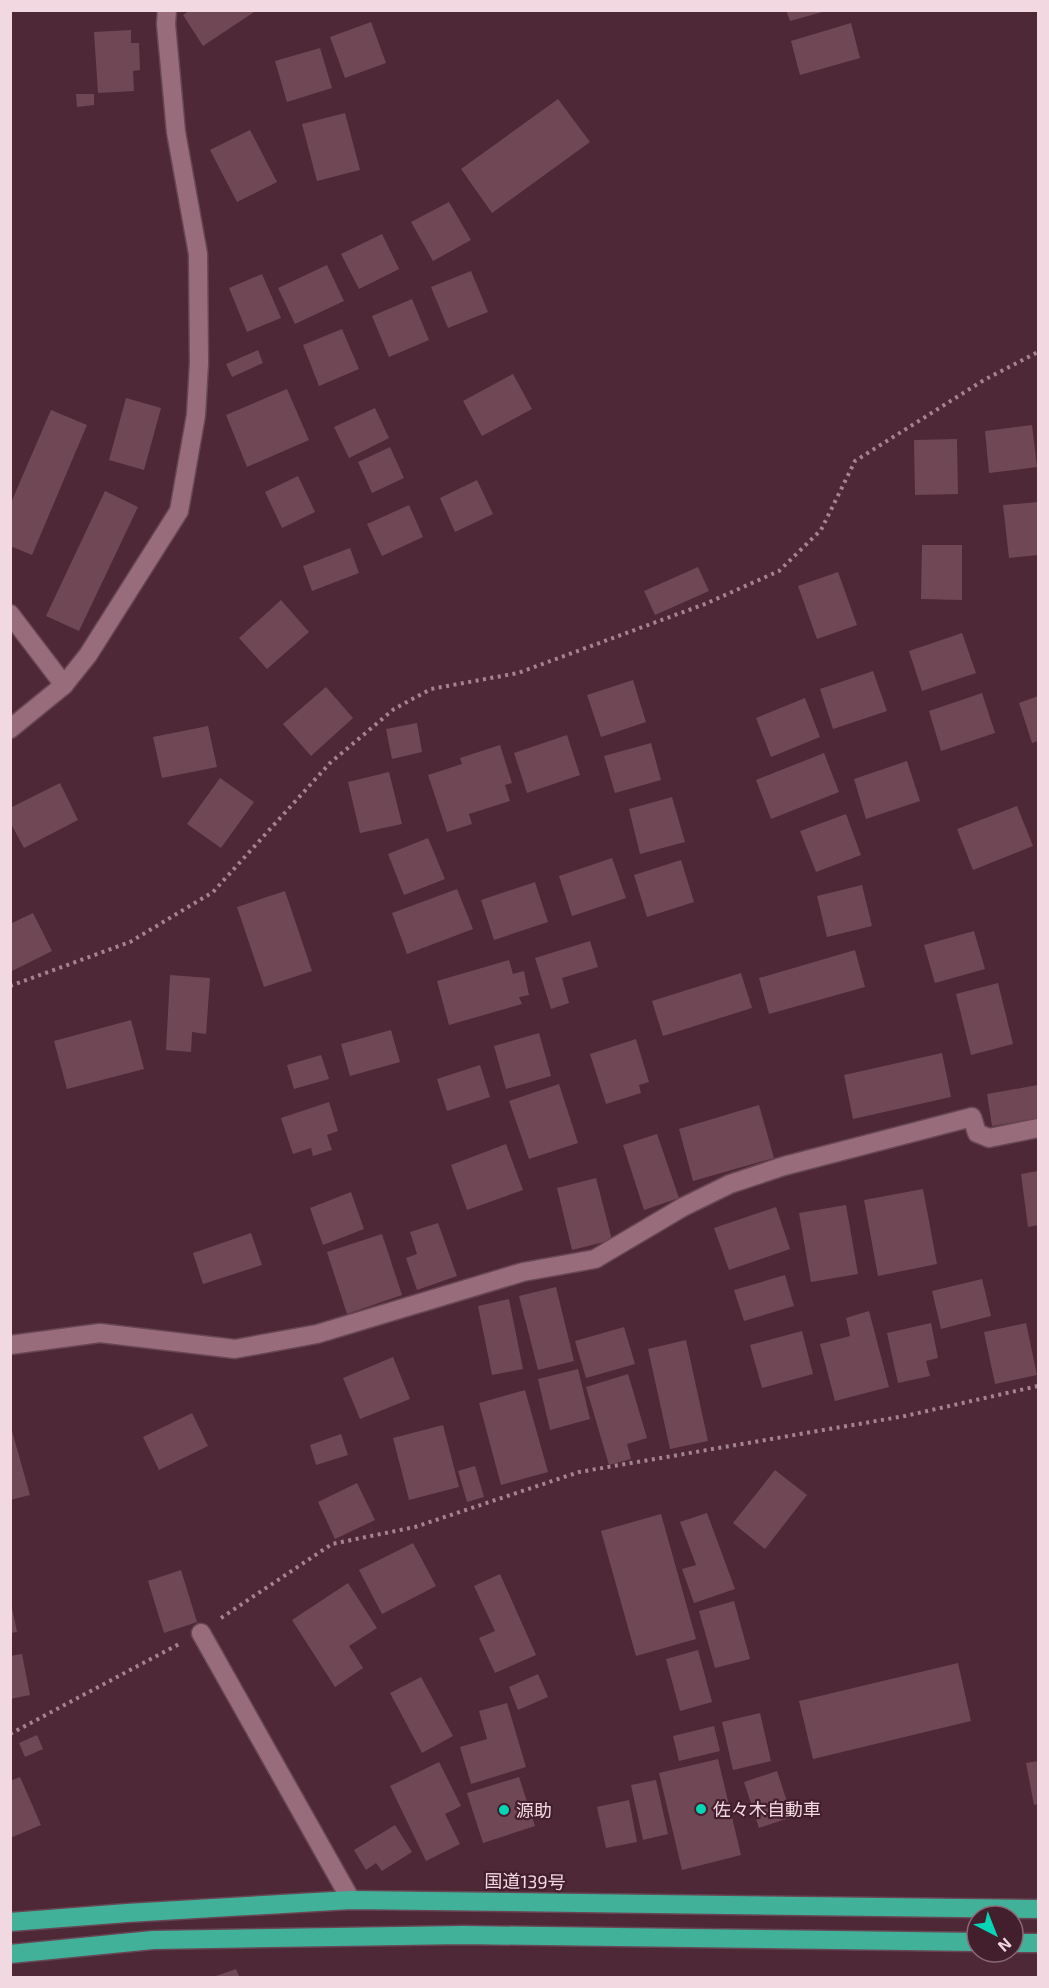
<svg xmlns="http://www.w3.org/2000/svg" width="1049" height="1988" viewBox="0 0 1049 1988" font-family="'Exo 2','Noto Sans JP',sans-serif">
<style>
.building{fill:#704755}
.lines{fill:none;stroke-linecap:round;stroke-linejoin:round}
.minor-casing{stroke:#684754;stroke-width:21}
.highway-casing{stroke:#684754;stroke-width:21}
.path{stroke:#a4848f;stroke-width:4;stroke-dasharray:3 4.5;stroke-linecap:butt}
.minor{stroke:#996c7b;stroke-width:18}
.highway{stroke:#41b19a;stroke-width:18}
.poi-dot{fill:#06d5b6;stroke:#431e2c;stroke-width:2}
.labels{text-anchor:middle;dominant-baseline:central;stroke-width:4.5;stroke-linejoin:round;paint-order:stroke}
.poi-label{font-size:18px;fill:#f2d8e0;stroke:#431e2c;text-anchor:start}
.street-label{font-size:18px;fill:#f2d8e0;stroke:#431e2c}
</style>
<rect width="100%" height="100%" fill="#4e2836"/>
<g class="building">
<polygon points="190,10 257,10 203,46 183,15"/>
<polygon points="786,10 826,10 826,11 790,21"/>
<polygon points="371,22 386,63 345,78 330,37"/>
<polygon points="851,23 860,58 800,75 791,41"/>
<polygon points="131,30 131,43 139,43 140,70 133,71 134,91 98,93 94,32"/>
<polygon points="320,48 332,88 287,102 275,61"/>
<polygon points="76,94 94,94 94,105 77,107"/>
<polygon points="558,99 590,142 492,213 461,169"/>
<polygon points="345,113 360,170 317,181 302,124"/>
<polygon points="250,130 277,182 237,202 210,150"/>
<polygon points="449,202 471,240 433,261 411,222"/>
<polygon points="382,234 399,269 359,289 341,254"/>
<polygon points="327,265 344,301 295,324 278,288"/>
<polygon points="471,271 488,312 448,328 431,287"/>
<polygon points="262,274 281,318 247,332 229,288"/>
<polygon points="412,299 429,340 389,357 372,316"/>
<polygon points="342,329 359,369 319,386 303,345"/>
<polygon points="258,350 263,363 232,377 226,364"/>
<polygon points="513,374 532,409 482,436 463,401"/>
<polygon points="287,389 309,440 247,467 226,415"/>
<polygon points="126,398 161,408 144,470 109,460"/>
<polygon points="375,408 389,438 349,458 334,427"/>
<polygon points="51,410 87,425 32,555 10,546 10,505"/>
<polygon points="1032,425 1037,467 989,473 985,431"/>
<polygon points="957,439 958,494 915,495 914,440"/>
<polygon points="390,447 404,478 372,493 358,462"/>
<polygon points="298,476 315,512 282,528 265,492"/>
<polygon points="477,480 493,514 455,532 440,498"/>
<polygon points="105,491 138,507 79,631 46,616"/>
<polygon points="1038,502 1038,555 1009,558 1003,505"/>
<polygon points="409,505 423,537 382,556 367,524"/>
<polygon points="922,545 962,545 962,600 921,599"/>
<polygon points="350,548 359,573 312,591 303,566"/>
<polygon points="698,567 709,591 655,615 644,591"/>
<polygon points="838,572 857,625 817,639 798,586"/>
<polygon points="281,600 309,632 267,669 239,638"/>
<polygon points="962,633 976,673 922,691 909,651"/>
<polygon points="873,671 887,711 833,729 820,689"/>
<polygon points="633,680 646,722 601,737 587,695"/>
<polygon points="326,687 353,718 311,756 283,724"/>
<polygon points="982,693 995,733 941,751 929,711"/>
<polygon points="1038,696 1038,741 1032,743 1019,703"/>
<polygon points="805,698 820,737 771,757 756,718"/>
<polygon points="417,723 422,752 392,759 386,729"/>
<polygon points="208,726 217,767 162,778 153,737"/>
<polygon points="567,735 580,775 527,793 514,753"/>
<polygon points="651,743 661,780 615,793 604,756"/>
<polygon points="500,745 512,783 505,785 510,801 469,814 472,824 447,832 428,775 462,764 460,758"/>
<polygon points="824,753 839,792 771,819 756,780"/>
<polygon points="907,761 920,801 866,819 854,779"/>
<polygon points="389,772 402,824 360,833 348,782"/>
<polygon points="220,778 254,802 221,848 187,824"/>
<polygon points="60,783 78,820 24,848 10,822 10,808"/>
<polygon points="672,797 685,842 640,854 629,809"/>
<polygon points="1017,806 1033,846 973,870 957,829"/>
<polygon points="846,814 861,855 816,872 800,831"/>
<polygon points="428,838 445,879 404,895 388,854"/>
<polygon points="612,858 626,898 572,916 559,876"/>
<polygon points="681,860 694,902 647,917 634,875"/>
<polygon points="535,882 548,922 494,940 481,900"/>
<polygon points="862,885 872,926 827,937 817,896"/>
<polygon points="457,889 473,929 407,954 392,913"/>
<polygon points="285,891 312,971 264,987 237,907"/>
<polygon points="33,913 52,951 10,972 10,924"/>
<polygon points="974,931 985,969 935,983 924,945"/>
<polygon points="590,941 598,967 562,978 569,1003 551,1009 535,958"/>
<polygon points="855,950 865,987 769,1014 759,978"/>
<polygon points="509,960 513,974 524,971 529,995 519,997 522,1004 449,1025 437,981"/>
<polygon points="741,973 752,1008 663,1036 652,1001"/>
<polygon points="170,975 210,978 206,1034 192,1032 191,1052 166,1050"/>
<polygon points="998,983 1013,1044 971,1055 956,994"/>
<polygon points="131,1020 144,1069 67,1089 54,1041"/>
<polygon points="391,1030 400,1062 350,1076 341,1044"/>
<polygon points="539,1033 551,1076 506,1089 494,1046"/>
<polygon points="636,1039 649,1082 639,1085 641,1093 606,1104 590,1054"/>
<polygon points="942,1053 951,1097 853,1119 844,1075"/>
<polygon points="321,1055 329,1079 294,1089 287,1065"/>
<polygon points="480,1065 490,1097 447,1111 437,1079"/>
<polygon points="559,1084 578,1143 529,1159 509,1101"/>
<polygon points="1038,1085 1038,1118 992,1126 987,1094"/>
<polygon points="329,1102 338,1131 327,1135 332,1150 313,1156 311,1148 293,1154 281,1118"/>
<polygon points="759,1105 774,1158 693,1181 679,1129"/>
<polygon points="657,1134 679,1198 644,1210 623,1145"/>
<polygon points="506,1144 523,1190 467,1210 451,1165"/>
<polygon points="1038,1171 1038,1225 1028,1227 1021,1174"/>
<polygon points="596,1178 612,1240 572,1250 557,1188"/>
<polygon points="923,1189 937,1264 878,1276 864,1200"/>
<polygon points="351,1192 364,1229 323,1245 310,1208"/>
<polygon points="846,1205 858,1274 811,1282 799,1213"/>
<polygon points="776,1207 790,1249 729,1270 714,1228"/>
<polygon points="438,1223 457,1276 417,1290 406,1258 417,1254 410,1232"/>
<polygon points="251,1233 262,1265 203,1284 193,1253"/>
<polygon points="382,1234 402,1295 347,1314 327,1252"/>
<polygon points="785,1275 794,1306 744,1321 734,1290"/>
<polygon points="982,1279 991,1316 941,1329 932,1291"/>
<polygon points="556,1287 574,1361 538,1370 519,1296"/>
<polygon points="509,1299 523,1369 492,1375 478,1306"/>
<polygon points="869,1311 889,1387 835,1401 820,1344 850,1336 846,1318"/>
<polygon points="931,1323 938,1358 926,1361 930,1376 898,1383 887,1333"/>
<polygon points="1026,1323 1037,1375 995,1384 984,1332"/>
<polygon points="624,1327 635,1364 586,1378 575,1341"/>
<polygon points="802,1331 813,1374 762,1388 750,1345"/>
<polygon points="686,1340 708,1441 670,1449 648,1349"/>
<polygon points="393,1357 410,1399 360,1419 343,1378"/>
<polygon points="578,1369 590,1419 550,1430 538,1379"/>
<polygon points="628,1374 647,1438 627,1444 631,1459 609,1465 586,1387"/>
<polygon points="525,1390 548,1472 501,1485 479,1403"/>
<polygon points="192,1413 208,1446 159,1470 143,1437"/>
<polygon points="10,1424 30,1495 10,1500"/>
<polygon points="443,1425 459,1487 409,1500 393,1438"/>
<polygon points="341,1434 348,1455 316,1465 310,1445"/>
<polygon points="475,1466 484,1497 467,1502 458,1471"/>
<polygon points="775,1470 807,1495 765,1549 733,1523"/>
<polygon points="357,1483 375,1520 335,1539 318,1502"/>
<polygon points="707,1513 735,1589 694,1603 682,1569 696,1565 680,1522"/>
<polygon points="661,1514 696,1639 636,1656 601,1531"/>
<polygon points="413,1543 436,1586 382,1614 359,1570"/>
<polygon points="181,1570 197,1622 164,1633 148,1581"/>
<polygon points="500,1574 536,1655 495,1673 479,1638 495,1631 474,1586"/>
<polygon points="348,1583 377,1628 349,1646 363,1668 335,1687 292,1620"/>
<polygon points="10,1598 17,1632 10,1633"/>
<polygon points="734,1601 750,1659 715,1668 699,1611"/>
<polygon points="698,1650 712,1702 680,1711 666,1659"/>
<polygon points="22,1654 30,1695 10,1699 10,1656"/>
<polygon points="958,1663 971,1721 813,1759 799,1701"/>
<polygon points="538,1674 548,1697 518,1710 509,1687"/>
<polygon points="421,1677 453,1736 422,1753 390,1693"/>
<polygon points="507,1703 526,1767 471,1784 460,1747 487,1739 479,1711"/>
<polygon points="760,1713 771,1761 733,1770 722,1722"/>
<polygon points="714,1726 720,1751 679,1761 673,1736"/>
<polygon points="37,1735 43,1749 25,1757 19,1743"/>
<polygon points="718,1759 741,1855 682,1870 659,1773"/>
<polygon points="1038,1761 1038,1804 1034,1805 1026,1763"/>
<polygon points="439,1762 461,1806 445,1814 460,1844 426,1861 390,1786"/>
<polygon points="777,1771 792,1817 759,1828 744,1782"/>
<polygon points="20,1777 41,1825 10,1838 10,1781"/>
<polygon points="519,1777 535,1826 483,1843 467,1793"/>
<polygon points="656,1780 668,1834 643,1840 631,1785"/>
<polygon points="629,1800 637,1842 606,1848 597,1807"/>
<polygon points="395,1825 412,1852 382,1871 376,1863 366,1870 354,1850"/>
<polygon points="236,1969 240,1978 213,1978 213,1977"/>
</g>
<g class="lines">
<defs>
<g id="minor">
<polyline points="10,614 64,685"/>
<polyline points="10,729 64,685 88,655 179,511 196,415 199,363 198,254 176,132 166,24 167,10"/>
<polyline points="10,1345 100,1333 235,1349 317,1334 523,1272 595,1259 683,1207 730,1184 784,1166 972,1117 977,1133 989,1138 1038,1128"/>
<polyline points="201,1633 351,1900"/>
</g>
<g id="highway">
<polyline points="10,1922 127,1913 351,1900 1038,1909"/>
<polyline points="1013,1943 1038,1943"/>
<polyline points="10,1954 153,1940 463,1935 977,1942"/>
</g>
</defs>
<use href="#minor" class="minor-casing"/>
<use href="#highway" class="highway-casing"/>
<g class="path">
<polyline points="10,986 130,942 213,892 330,763 394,709 431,689 518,673 705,604 779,571 821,530 855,461 984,380 1038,352"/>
<polyline points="221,1618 332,1544 415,1527 579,1472 905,1416 1038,1386"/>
<polyline points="10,1734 179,1644"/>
</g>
<use href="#minor" class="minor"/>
<use href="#highway" class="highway"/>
</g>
<g class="poi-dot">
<circle cx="701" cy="1809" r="6"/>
<circle cx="504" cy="1810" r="6"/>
</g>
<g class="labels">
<g class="poi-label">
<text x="713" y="1809">佐々木自動車</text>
<text x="516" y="1810">源助</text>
</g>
<g class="street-label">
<text transform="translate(525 1881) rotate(1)">国道139号</text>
</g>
</g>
<rect width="1049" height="1988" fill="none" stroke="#f2d8e0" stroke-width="24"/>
<g transform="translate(995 1934) rotate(138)"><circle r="28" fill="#431e2c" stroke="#896874" stroke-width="1.5"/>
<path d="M0-4.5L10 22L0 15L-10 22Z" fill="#06d5b6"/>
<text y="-9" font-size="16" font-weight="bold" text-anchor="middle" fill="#f2d8e0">N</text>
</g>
</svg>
